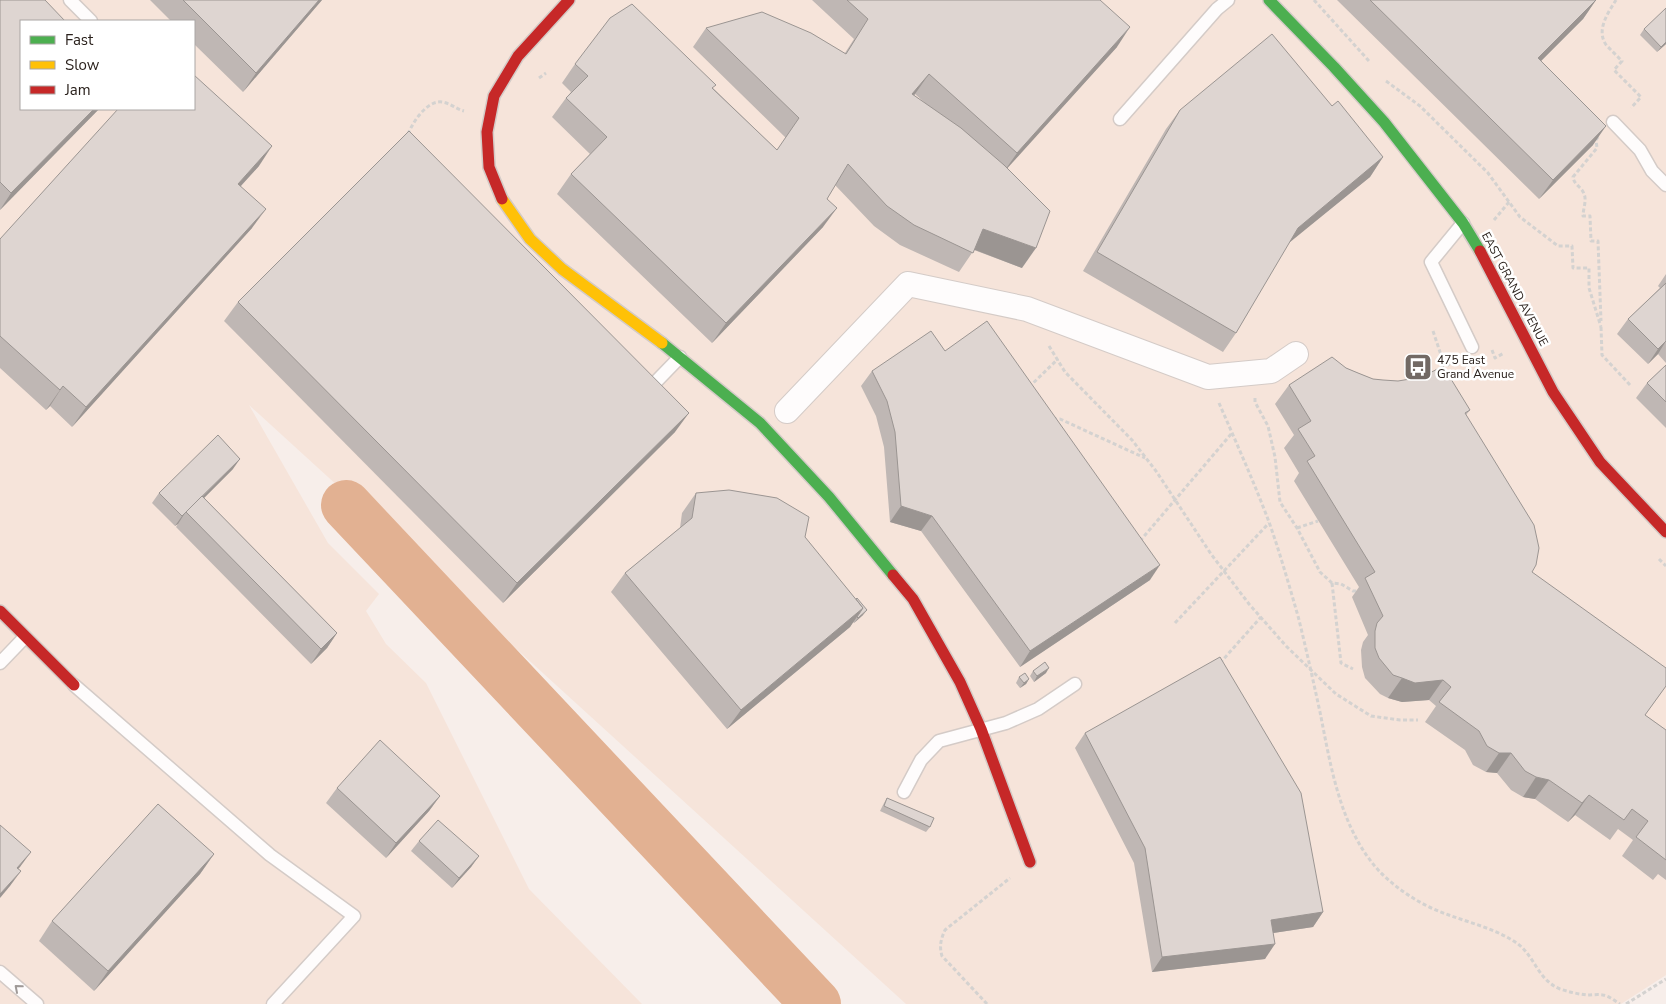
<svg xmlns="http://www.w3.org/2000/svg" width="1666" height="1004" viewBox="0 0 1666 1004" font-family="'Nunito Sans',sans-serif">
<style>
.built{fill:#f6e4da;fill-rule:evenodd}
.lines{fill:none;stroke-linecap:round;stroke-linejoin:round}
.river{stroke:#e2b192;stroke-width:50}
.lane-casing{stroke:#d4cbc7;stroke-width:15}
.street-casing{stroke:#d4cbc7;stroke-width:26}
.fast-casing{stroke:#d4cbc7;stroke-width:14}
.slow-casing{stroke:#d4cbc7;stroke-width:14}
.jam-casing{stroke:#d4cbc7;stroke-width:14}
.path{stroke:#d4d2d0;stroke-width:3;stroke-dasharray:4 2.5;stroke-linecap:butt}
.lane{stroke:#fefcfc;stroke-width:12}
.street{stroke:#fefcfc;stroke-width:24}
.fast{stroke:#4caf50;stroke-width:11}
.slow{stroke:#ffc107;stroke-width:11}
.jam{stroke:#c62828;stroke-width:11}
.wall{fill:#bfb7b4;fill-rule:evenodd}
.shaded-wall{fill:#9b9592}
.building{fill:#ded5d1;stroke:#9b9592}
.oneway{stroke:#9f9997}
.labels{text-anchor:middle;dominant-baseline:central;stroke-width:5;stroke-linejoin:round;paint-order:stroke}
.street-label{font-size:12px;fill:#2a211c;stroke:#fff}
.poi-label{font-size:12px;fill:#2a211c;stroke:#fff;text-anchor:start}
</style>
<rect width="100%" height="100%" fill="#f7eeea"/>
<path class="built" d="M 0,0 L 1666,0 L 1666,975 L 1621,1004 L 906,1004 L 249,405 L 328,543 L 379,594 L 366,611 L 386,644 L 426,683 L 529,889 L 642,1004 L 0,1004 ZM 21,21 L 194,21 L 194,109 L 21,109 Z"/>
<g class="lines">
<polyline class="river" points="346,505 816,1004"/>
<defs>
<g id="lane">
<polyline points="70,0 91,21"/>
<polyline points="1120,119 1217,9 1228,0"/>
<polyline points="1613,122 1640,150 1652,171 1666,185"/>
<polyline points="1463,223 1431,262 1472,347"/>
<polyline points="646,392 680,357"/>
<polyline points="0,663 25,637"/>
<polyline points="74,685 270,855 354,916 273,1004"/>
<polyline points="904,792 921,760 939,741 1006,723 1038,709 1075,684"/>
<polyline points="0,972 37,1004"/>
</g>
<polyline id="street" points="787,411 908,284 1027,309 1208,377 1271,371 1296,354"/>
<g id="fast">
<polyline points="1269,0 1334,67 1384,122 1463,223 1480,251"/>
<polyline points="662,343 760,423 829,497 893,575"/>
</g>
<polyline id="slow" points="502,199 530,239 562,269 662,343"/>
<g id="jam">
<polyline points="502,199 489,167 487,132 494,96 518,56 569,0"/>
<polyline points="1480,251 1553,392 1600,462 1666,532"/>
<polyline points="893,575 913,599 960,682 981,729 1030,862"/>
<polyline points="0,611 74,685"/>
</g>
</defs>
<use href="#lane" class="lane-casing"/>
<use href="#street" class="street-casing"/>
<use href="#fast" class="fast-casing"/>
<use href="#slow" class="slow-casing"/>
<use href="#jam" class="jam-casing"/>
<g class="path">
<polyline points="1314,0 1369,61"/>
<path d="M 1616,0 C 1608,13 1595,31 1607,46 C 1612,51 1617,56 1622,61 L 1614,70 L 1641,97 L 1631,108"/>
<polyline points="539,78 546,73"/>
<polyline points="1386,81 1420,106 1488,173 1520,217 1558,246 1572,246 1573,268 1589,268 1589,288 1601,327"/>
<path d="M 408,134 C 413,122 427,100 442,102 C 450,103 456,109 464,111"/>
<path d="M 1598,137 L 1596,140 L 1597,148 L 1573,177 C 1574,185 1582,187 1584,194 C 1587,200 1583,209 1583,216 L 1590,216 L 1591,241 L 1598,241 L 1601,321"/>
<polyline points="1494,220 1509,202"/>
<polyline points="1601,327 1602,355 1631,386"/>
<polyline points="1433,331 1444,364 1447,366 1455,358"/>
<polyline points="1049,346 1065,372 1132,440 1156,471 1211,554 1249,604 1286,646 1336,694 1371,716 1400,720 1418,720"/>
<polyline points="1492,350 1495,358 1504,353"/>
<polyline points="1029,387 1058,359"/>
<polyline points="1255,398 1255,402 1268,426 1275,457 1280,502 1297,528 1320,572 1332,583 1341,584 1353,591 1359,591"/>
<path d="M 1219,403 C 1236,442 1254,482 1269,522 C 1280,553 1289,585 1298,616 C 1306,648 1313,680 1320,712 C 1331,767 1340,829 1380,872 C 1398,890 1421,905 1446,914 C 1470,923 1497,929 1518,944 C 1535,957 1538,980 1560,989 C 1569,992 1578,994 1587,995 C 1592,995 1598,994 1603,995 C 1609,996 1615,1001 1620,1004"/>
<polyline points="1053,419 1060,419 1145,458"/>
<polyline points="1297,528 1318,521"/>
<polyline points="1140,541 1232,433"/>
<polyline points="1659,559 1666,566"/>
<polyline points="1332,583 1341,663 1353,669"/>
<polyline points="1175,623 1269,523"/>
<polyline points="1220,663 1261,617"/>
<path d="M 987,1004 L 942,956 C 939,946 941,939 945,930 L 1010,878"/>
<polyline points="1626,1004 1666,979"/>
</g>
<use href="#lane" class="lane"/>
<use href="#street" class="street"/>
<use href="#fast" class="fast"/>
<use href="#slow" class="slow"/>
<use href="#jam" class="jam"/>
</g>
<g class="wall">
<polygon points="0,0 99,109 0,210"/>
<polygon points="150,0 322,0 243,92 194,44 194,21 171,21"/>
<path d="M 812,0 L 1100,0 L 1117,47 L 1007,168 L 1022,268 L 974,250 L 959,272 L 900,245 L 874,226 L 835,185 L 827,199 L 823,227 L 712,343 L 557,194 L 571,174 L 590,154 L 552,117 L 566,98 L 571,92 L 562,83 L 575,64 L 713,88 L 777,150 L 786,138 L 693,47 L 706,28 L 845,53 L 854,39 ZM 915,94 L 926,104 L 914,95 Z"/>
<polygon points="1337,0 1596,0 1583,19 1541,61 1593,145 1539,199"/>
<polygon points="1644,29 1666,44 1657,52 1640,35"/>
<polygon points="1332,106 1383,157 1370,177 1288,243 1236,333 1223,352 1083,271 1166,129 1180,110"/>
<polygon points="259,166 241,186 252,228 72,427 50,406 46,410 0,368 0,239"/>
<polygon points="1666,274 1666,363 1658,354 1648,364 1617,334 1628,319 1660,288 1658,286"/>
<polygon points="238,302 675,432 503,603 224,321"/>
<polygon points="945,351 1150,580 1020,667 921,531 890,522 884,447 876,416 861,386 872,371"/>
<polygon points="1666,365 1666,428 1636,398 1647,383"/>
<polygon points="1346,368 1358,373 1373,379 1470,410 1466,415 1532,572 1666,686 1645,715 1666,730 1666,880 1658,874 1653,880 1622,856 1633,840 1618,829 1610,840 1575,815 1568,822 1535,799 1523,797 1511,790 1497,773 1486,772 1473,765 1465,750 1425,722 1436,706 1429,700 1402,702 1388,698 1380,694 1365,678 1362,667 1361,650 1363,642 1368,635 1352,597 1359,587 1294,481 1299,473 1284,448 1294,435 1275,404 1289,385"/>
<polygon points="233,469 204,498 337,633 327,648 311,664 176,527 178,524 175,526 152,503 159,493"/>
<polygon points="696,493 805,537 863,615 854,623 853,622 850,627 727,729 611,592 625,573 680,528 682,513"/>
<polygon points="1033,671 1046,673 1034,682 1030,676"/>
<polygon points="1019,677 1029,679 1026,684 1020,688 1016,683"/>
<polygon points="1085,733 1323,912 1313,927 1273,933 1265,959 1152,972 1134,863 1075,748"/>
<polygon points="337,788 440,796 429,811 386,858 326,803"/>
<polygon points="887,798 930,827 926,832 880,811 884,803"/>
<polygon points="419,841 479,856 471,867 452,888 411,851"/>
<polygon points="214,854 200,874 94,991 39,941 52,921"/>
</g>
<g class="shaded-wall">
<polygon points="319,0 322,0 243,92 256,73"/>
<polygon points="1596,0 1583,19 1524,78 1538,58"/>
<polygon points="1130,27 1117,47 1003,173 1017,153"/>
<polygon points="1666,42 1666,44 1657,52 1661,47"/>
<polygon points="929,74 915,94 899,113 912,94"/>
<polygon points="94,109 99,109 0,210 11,193"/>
<polygon points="1606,126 1593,145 1539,199 1553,180"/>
<polygon points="272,146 259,166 225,203 238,184"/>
<polygon points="1383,157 1370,177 1284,247 1298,228"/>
<polygon points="837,208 823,227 712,343 726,323"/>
<polygon points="266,209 252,228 72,427 86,407"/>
<polygon points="983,229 1036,248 1022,268 970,248"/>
<polygon points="1666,341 1658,354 1648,364 1658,349"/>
<polygon points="63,386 50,406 46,410 60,390"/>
<polygon points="689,413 675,432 503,603 517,583"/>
<polygon points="240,459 233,469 188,514 187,512"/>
<polygon points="901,506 932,516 921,531 890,522"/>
<polygon points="185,513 178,524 175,526 182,516"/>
<polygon points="1160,565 1150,580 1020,667 1030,651"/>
<polygon points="863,608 850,627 727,729 741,710"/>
<polygon points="867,610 863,615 854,623 858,618"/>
<polygon points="337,633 327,648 311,664 321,649"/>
<polygon points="1049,668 1046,673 1034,682 1037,676"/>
<polygon points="1402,678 1443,680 1429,700 1402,702 1388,698"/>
<polygon points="1029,679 1026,684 1020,688 1024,683"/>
<polygon points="1499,753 1511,753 1497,773 1486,772"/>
<polygon points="1536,777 1549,780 1535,799 1523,797"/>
<polygon points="1589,795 1575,815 1568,822 1582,803"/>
<polygon points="440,796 429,811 386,858 396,843"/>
<polygon points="31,852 20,867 6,883 17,868"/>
<polygon points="214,854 200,874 94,991 108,971"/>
<polygon points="479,856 471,867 452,888 459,878"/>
<polygon points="21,871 10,886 0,898 0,894"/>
<polygon points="1323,912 1313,927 1261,935 1271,920"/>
<polygon points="1275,944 1265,959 1152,972 1162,957"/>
</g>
<g class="building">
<polygon points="0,0 45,0 65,21 21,21 21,109 94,109 11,193 0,182"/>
<polygon points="183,0 319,0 256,73"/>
<polygon points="847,0 1100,0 1130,27 1017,153 929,74 912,94 961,128 1004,165 1050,211 1036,248 983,229 973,253 914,225 887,206 848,164 827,199 837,208 726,323 571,174 607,137 566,98 588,76 575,64 610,18 632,4 716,85 712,88 777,150 799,118 706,28 762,12 811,33 846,54 868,19"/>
<polygon points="1370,0 1596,0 1538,58 1606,126 1553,180"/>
<polygon points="1666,8 1666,42 1661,47 1644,29"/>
<polygon points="1272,34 1332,106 1338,101 1383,157 1298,228 1236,333 1097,252 1180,110"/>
<polygon points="194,75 272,146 238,184 266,209 86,407 63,386 60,390 0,336 0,239 118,109 194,109"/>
<polygon points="409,131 689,413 517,583 238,302"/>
<polygon points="1666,283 1666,341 1658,349 1628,319"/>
<polygon points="987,321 1160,565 1030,651 932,516 901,506 895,432 887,401 872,371 931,331 945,351"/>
<polygon points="1332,357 1346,368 1358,373 1373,379 1383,380 1398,381 1410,379 1426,375 1443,366 1470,410 1465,413 1534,525 1539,548 1536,565 1532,572 1666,668 1666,686 1645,715 1666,730 1666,860 1636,837 1648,821 1632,809 1624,820 1589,795 1582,803 1549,780 1536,777 1525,771 1511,753 1499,753 1487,746 1479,731 1439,702 1451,687 1443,680 1415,683 1402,678 1393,675 1379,658 1375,648 1375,631 1377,623 1383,616 1365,578 1375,572 1307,461 1315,456 1298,429 1311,421 1289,385"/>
<polygon points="1666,365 1666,402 1647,383"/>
<polygon points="218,435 240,459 182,516 159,493"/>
<polygon points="729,490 777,498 809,517 805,537 863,608 741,710 625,573 692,518 696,493"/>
<polygon points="202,496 337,633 321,649 186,512"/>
<polygon points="857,598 867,610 858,618 857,617 863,608 856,599"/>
<polygon points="1220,657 1301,793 1323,912 1271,920 1275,944 1162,957 1145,848 1085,733"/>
<polygon points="1045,662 1049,668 1037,676 1033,671"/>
<polygon points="1025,673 1029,679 1024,683 1019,677"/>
<polygon points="380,740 440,796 396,843 337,788"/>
<polygon points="887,798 934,818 930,827 884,806"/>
<polygon points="158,804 214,854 108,971 52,921"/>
<polygon points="438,820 479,856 459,878 419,841"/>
<polygon points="0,825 31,852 17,868 21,871 0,894"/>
</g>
<defs><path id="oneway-chevron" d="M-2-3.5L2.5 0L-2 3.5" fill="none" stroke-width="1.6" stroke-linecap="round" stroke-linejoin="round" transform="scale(1.25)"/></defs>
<use class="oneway" href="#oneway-chevron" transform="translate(18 988) rotate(-139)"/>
<defs>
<symbol id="bus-square" viewBox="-11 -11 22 22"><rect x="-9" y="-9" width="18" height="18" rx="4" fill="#726964" stroke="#fff"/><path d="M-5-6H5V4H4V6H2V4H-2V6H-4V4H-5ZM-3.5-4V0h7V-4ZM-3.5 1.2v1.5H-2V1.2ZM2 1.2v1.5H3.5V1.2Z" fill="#fff"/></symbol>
</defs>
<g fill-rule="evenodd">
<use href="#bus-square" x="1402" y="351" width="32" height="32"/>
</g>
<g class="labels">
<g class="street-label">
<text transform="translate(1515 289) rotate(62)">EAST GRAND AVENUE</text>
</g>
<g class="poi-label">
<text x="1437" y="360">475 East<tspan x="1437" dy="14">Grand Avenue</tspan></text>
</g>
</g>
<rect x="20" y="20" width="175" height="90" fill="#ffffff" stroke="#aaa6a4"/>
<rect x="30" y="36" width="25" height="8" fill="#4caf50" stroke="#aaa6a4"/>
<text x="65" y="45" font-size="15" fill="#2a211c">Fast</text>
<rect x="30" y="61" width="25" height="8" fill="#ffc107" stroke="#aaa6a4"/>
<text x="65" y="70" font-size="15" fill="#2a211c">Slow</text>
<rect x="30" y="86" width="25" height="8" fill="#c62828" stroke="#aaa6a4"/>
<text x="65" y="95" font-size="15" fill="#2a211c">Jam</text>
</svg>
